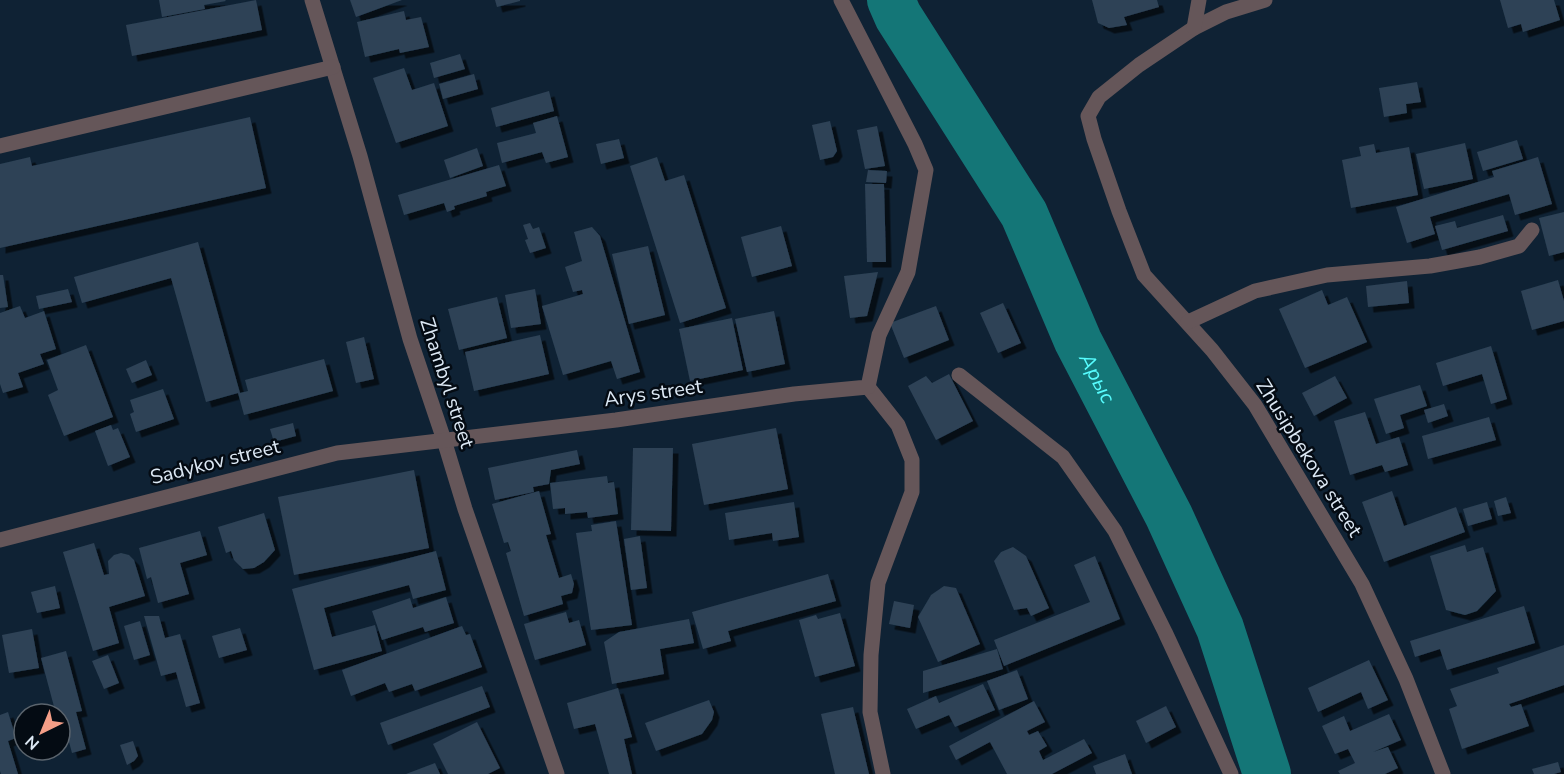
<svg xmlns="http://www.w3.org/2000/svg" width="1564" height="774" viewBox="0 0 1564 774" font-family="'Nunito Sans',sans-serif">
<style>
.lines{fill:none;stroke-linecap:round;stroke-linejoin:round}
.river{stroke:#147677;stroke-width:48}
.building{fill:#2d4256;filter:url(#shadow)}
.street{stroke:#655659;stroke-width:15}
.labels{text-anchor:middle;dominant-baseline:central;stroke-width:5;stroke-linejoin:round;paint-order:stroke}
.street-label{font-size:20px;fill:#dde9f5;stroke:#040b13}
.water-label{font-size:21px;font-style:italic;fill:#57fcfe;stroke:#040b13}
</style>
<defs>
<filter id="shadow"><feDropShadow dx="5.5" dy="5.5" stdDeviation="0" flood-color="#0009"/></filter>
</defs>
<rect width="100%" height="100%" fill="#0f2234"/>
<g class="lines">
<path class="river" id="s1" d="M 891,0 L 898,16 L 1024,214 L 1078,341 L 1169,516 L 1220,628 L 1267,774"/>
</g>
<g class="building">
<polygon points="159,0 225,0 226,1 204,5 205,9 162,17"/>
<polygon points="256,0 262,30 132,56 126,25"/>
<polygon points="350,0 402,0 356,17"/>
<polygon points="495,0 520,0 520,1 497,7"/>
<polygon points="1092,0 1157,0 1159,7 1124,17 1127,25 1109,28 1098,23"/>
<polygon points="1500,0 1554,0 1560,20 1523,32 1521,24 1508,28"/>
<polygon points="404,11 406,20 421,17 429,47 400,53 399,49 365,57 357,22"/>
<polygon points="460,54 465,69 434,78 430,63"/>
<polygon points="404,68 412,90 434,83 448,126 396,143 373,78"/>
<polygon points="474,74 478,89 443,99 439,84"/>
<polygon points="1417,82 1421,102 1406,104 1407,113 1384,117 1379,88"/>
<polygon points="549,91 554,111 496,127 491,108"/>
<polygon points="557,116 568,157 546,163 542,152 502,163 497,143 536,133 533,123"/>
<polygon points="250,117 266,188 0,248 0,164 30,157 32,166"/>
<polygon points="830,121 837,151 833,157 820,160 812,125"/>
<polygon points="877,126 885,166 865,169 857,130"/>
<polygon points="619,139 624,158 601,164 596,144"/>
<polygon points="1517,140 1523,159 1483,171 1477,152"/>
<polygon points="1465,143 1473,179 1424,189 1416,154"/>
<polygon points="1374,144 1376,153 1409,147 1418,195 1351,208 1342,160 1361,156 1359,147"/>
<polygon points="477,148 483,166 450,178 444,160"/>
<polygon points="657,157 665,181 684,175 726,308 680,323 630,166"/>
<polygon points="1538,157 1552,204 1515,215 1509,194 1430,217 1435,234 1407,243 1396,207 1494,177 1492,171"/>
<polygon points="499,165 506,186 486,192 487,196 454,206 455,209 447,212 444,203 404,215 398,195"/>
<polygon points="868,170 887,171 886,183 866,182"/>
<polygon points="865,184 884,184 886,262 867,262"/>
<polygon points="1564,212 1564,252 1549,256 1539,218"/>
<polygon points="1503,215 1508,231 1442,250 1435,226 1455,221 1457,228"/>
<polygon points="530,223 533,229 539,227 546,248 530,253 525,240 528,239 523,225"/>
<polygon points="781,226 792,266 752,277 741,237"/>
<polygon points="592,227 600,236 640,372 617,379 611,361 563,375 542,306 583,294 582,290 573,292 565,267 582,261 574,232"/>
<polygon points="198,242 240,393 248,391 245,380 324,359 333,391 244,415 238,393 206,402 171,278 82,303 74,277"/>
<polygon points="648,246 665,315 629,324 612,254"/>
<polygon points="878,272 867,316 850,318 844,276"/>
<polygon points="0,275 3,275 8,307 0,308"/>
<polygon points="1558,280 1564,301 1564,321 1532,330 1521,291"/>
<polygon points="1407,281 1409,303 1368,307 1366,286"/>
<polygon points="68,289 72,302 39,309 36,296"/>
<polygon points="535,289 541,324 511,328 505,295"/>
<polygon points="1322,290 1328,305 1347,297 1367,342 1305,368 1279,309"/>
<polygon points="497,297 507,338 459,350 448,309"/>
<polygon points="1003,303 1021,343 998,353 980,313"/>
<polygon points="20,306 25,318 44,311 56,349 40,354 44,364 18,373 23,387 3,393 0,384 0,313"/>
<polygon points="936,306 949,340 904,358 890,323"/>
<polygon points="774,311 785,364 747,372 735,319"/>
<polygon points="732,318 743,370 690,381 679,329"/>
<polygon points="540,335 549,374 474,391 465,352"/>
<polygon points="364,337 374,379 356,383 346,342"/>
<polygon points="86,345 113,417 64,436 48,395 58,390 47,360"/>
<polygon points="1491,346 1507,399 1491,404 1482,374 1443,386 1436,363"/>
<polygon points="146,360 152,375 132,383 126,369"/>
<polygon points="949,374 973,421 936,440 908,386 926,376 932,383"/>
<polygon points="1335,376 1347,398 1314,416 1302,393"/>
<polygon points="1420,385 1427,406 1400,415 1404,428 1386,434 1374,399"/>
<polygon points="163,389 174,419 136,432 130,414 134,412 130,400"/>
<polygon points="1444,404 1448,416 1428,423 1424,410"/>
<polygon points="1365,412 1376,444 1399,437 1408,465 1385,472 1382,465 1350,475 1334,421"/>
<polygon points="1489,417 1496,440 1428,459 1422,436"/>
<polygon points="293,423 296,436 274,442 270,429"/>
<polygon points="111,425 113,430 118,428 130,457 108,466 95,431"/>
<polygon points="776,428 788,489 704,505 692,444"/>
<polygon points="633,448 673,448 671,531 631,530"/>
<polygon points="577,450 580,464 551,470 549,484 533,487 534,492 495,500 488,468"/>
<polygon points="414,470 429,548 294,575 278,497"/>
<polygon points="607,476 608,483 614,482 618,514 588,518 587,512 565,514 565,508 553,509 550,483"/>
<polygon points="539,491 551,534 546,535 559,578 571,574 574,584 572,593 561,596 563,604 524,616 506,553 511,551 508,542 504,543 492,504"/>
<polygon points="1392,491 1404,526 1456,507 1465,532 1384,562 1362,502"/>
<polygon points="1506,497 1511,513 1498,516 1494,501"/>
<polygon points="794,502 799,537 773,541 772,533 729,540 725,513"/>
<polygon points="1487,502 1492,519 1468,526 1463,509"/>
<polygon points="264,513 275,550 264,562 254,568 243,569 234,560 231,551 226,553 218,527"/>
<polygon points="616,521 632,625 591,630 576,533 592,531 591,525"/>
<polygon points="200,531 207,555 180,563 189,594 158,603 151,577 147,579 139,548"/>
<polygon points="640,536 647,588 631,590 624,539"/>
<polygon points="94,543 104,575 109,574 108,561 114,555 121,553 129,555 134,560 145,596 109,607 119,643 93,651 63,552"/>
<polygon points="1465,545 1467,552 1483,547 1496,591 1477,611 1465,615 1446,610 1430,556"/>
<polygon points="1013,547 1026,556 1049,608 1031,616 1027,608 1014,610 994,561 1001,552"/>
<polygon points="436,551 446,590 413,599 409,585 324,608 332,637 375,625 382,651 314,670 292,589"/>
<polygon points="1095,556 1120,619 1004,666 994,640 1090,602 1074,565"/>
<polygon points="828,574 836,601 728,631 731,641 703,649 692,612"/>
<polygon points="55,586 60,608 37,613 31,592"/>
<polygon points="944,586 956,588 980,644 938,662 918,617 931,595"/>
<polygon points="446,597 454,623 425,632 423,627 382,640 372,611 410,598 413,608"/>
<polygon points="894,601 914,605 910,628 889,624"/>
<polygon points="1524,606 1535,643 1447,670 1440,649 1415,657 1410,641"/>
<polygon points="566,612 569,623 579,620 586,645 535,660 524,624"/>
<polygon points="840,613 855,666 815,677 799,620 816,615 818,619"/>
<polygon points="144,616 159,616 165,638 180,634 200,703 186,707 176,672 161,676"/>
<polygon points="689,619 694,643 660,649 664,674 612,684 604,642 619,632"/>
<polygon points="140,621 150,655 134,660 124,626"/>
<polygon points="462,626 466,635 470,634 482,667 415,691 412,684 389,692 385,683 351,696 342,670"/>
<polygon points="240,628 247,650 219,658 212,636"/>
<polygon points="32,629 39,668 9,673 2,635"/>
<polygon points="1564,645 1564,685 1509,704 1511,707 1521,704 1529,726 1462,749 1449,709 1457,706 1450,689 1499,673 1497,668"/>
<polygon points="997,649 1003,669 923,693 923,671"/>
<polygon points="66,651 82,711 76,712 86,749 72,753 66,731 61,732 60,714 56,714 41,658"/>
<polygon points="108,655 119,683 104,689 92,661"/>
<polygon points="1369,660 1388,700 1368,709 1361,692 1318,712 1308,688"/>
<polygon points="1017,670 1028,699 999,710 987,681"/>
<polygon points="983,684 995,710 955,727 949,715 916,729 907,709 936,696 939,703"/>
<polygon points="482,686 490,707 388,745 380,723"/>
<polygon points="618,688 632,737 624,739 632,774 609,774 595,724 574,729 567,703"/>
<polygon points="709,700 714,712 712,720 702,734 656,751 645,723"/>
<polygon points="1034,701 1045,722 1027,731 1029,735 1038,731 1047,746 1039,751 1043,760 1084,739 1092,753 1052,774 1007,774 990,742 956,760 949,746"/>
<polygon points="1166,706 1176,727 1146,743 1136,721"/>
<polygon points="853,707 869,774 835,774 821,714"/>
<polygon points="8,712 16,738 8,741 18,774 1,774 0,771 0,715"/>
<polygon points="1389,714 1401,740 1373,752 1388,747 1398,768 1385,774 1340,774 1338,771 1355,763 1348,749 1335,754 1322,726 1344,716 1350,731"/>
<polygon points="477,722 500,768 488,774 448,774 433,744"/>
<polygon points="133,741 138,756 134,761 127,765 120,745"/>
<polygon points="1125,754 1132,774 1096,774 1093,766"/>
<polygon points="1558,762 1561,772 1554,774 1534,774 1532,769"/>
<polygon points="435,763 440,774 406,774"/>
</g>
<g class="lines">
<g class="street">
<polyline points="312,0 360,156 410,339 444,440 465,509 557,774"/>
<polyline points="1265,0 1226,12 1194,28 1139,65 1099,97 1088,116 1094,139 1119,211 1144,275 1212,350 1255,405 1362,584 1406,679 1443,774"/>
<polyline points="1194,28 1199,0"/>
<polyline points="0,146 333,67"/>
<polyline points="1188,322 1255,291 1327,275 1430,266 1480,257 1519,246 1532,230"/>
<polyline points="959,375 1063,457 1115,531 1165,632 1231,774"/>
<polyline points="868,387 898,425 912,460 912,492 878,583 871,655 870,712 883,774"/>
<polyline points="0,540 337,453 616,420 794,394 868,387 879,335 908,272 926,170 915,144 841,0"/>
</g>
</g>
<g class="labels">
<g class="street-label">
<text transform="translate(447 383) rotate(72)">Zhambyl street</text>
<text transform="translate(653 393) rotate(-8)">Arys street</text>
<text transform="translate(1309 458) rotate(58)">Zhusipbekova street</text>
<text transform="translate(215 462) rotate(-14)">Sadykov street</text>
</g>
<g class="water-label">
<text stroke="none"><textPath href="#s1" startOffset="432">Арыс</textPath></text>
</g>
</g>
<g transform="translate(42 732) rotate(223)"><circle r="28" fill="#040b13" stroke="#5b646d" stroke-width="1.5"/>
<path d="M0-4.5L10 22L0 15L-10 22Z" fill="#f49e87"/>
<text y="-9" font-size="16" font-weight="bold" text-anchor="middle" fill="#dde9f5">N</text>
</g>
</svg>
